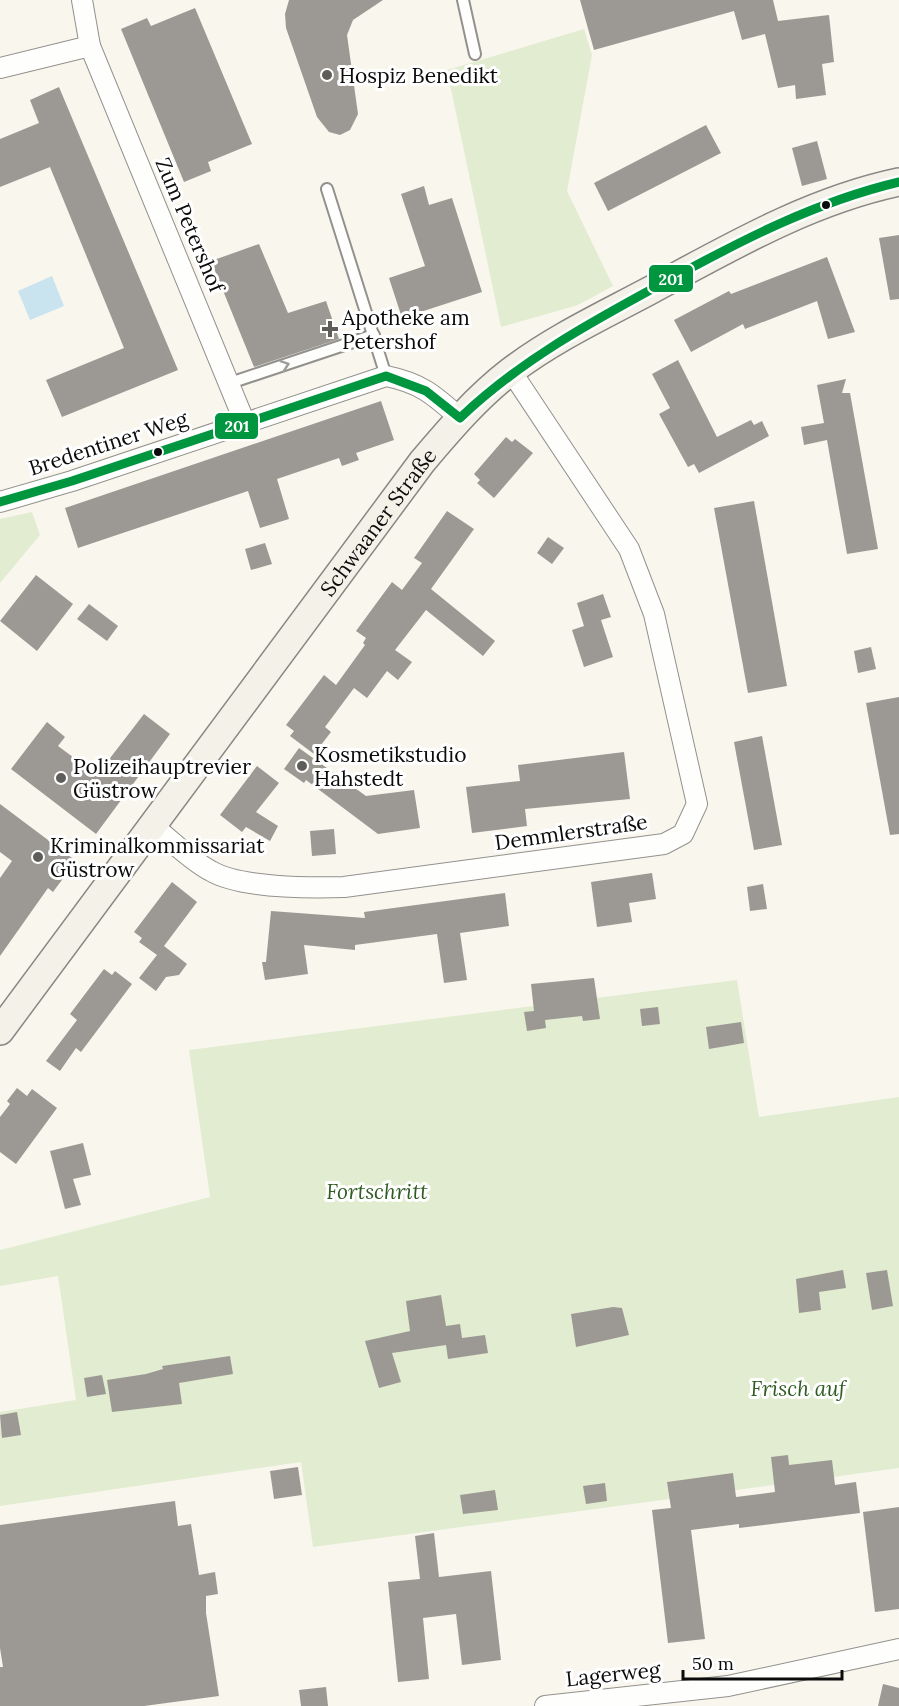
<svg xmlns="http://www.w3.org/2000/svg" width="899" height="1706" viewBox="0 0 899 1706" font-family="Lora,serif">
<style>
.green{fill:#e2ecd0}
.water{fill:#c9e3ef}
.building{fill:#9c9994}
.lines{fill:none;stroke-linecap:round;stroke-linejoin:round}
.lane-casing{stroke:#92918d;stroke-width:14}
.street-casing{stroke:#92918d;stroke-width:22}
.secondary-casing{stroke:#898784;stroke-width:30}
.lane{stroke:#fefefc;stroke-width:10}
.street{stroke:#fefefc;stroke-width:20}
.secondary{stroke:#f3f1e8;stroke-width:27}
.bus-1-casing{stroke:#fff;stroke-width:14}
.bus-1{stroke:#009640;stroke-width:9}
.oneway{stroke:#9d9d9c}
.poi-dot{fill:#5e5d5a;stroke:#fff;stroke-width:2}
.bus-dot{fill:#0b0b0b;stroke:#fff;stroke-width:2}
.labels{text-anchor:middle;dominant-baseline:central;stroke-width:6;stroke-linejoin:round;paint-order:stroke}
.poi-label{font-size:21px;fill:#0b0b0b;stroke:#fff;text-anchor:start}
.street-label{font-size:21px;fill:#0b0b0b;stroke:#fff}
.park-label{font-size:21px;font-style:italic;fill:#305b22;stroke:#fff}
.line-badge{stroke:#fff;stroke-width:2}
.badge-label{font-size:16px;text-anchor:middle;font-weight:bold;fill:#fff}
</style>
<rect width="100%" height="100%" fill="#f9f6ee"/>
<g class="green">
<polygon points="584,29 592,55 567,191 613,286 578,305 501,327 447,70"/>
<polygon points="32,512 40,535 0,583 0,519"/>
<polygon points="737,980 759,1117 899,1097 899,1468 313,1547 301,1462 0,1506 0,1412 76,1400 58,1276 0,1286 0,1250 210,1197 189,1050"/>
</g>
<polygon class="water" points="52,276 64,306 30,320 18,291"/>
<g class="building">
<polygon points="289,0 383,0 353,20 347,35 358,114 350,130 340,135 329,132 317,117 286,28 285,14"/>
<polygon points="580,0 773,0 778,21 829,15 834,62 822,64 826,95 796,99 795,85 778,88 765,34 742,40 734,11 594,50"/>
<polygon points="195,8 252,144 208,162 211,171 184,182 121,29 147,18 151,26"/>
<polygon points="59,87 178,370 62,417 46,380 124,348 50,167 0,187 0,139 39,123 30,100"/>
<polygon points="706,125 721,153 608,211 594,183"/>
<polygon points="817,141 827,179 802,186 792,148"/>
<polygon points="424,186 429,205 452,198 482,292 402,318 389,278 425,266 401,194"/>
<polygon points="899,235 899,299 890,300 879,238"/>
<polygon points="259,244 288,313 326,301 339,339 254,367 211,261"/>
<polygon points="827,257 855,332 828,339 817,301 745,329 743,324 691,352 674,320 729,291 731,294"/>
<polygon points="678,360 717,437 751,420 754,425 762,421 769,436 699,473 694,464 688,467 659,414 670,408 652,374"/>
<polygon points="846,379 842,393 850,393 878,549 847,554 827,440 804,445 801,427 824,423 817,385"/>
<polygon points="381,401 394,440 356,453 359,460 342,466 339,458 277,479 289,519 260,528 248,491 78,548 65,508"/>
<polygon points="506,437 512,442 515,439 533,453 494,498 477,483 480,480 474,474"/>
<polygon points="754,501 787,686 748,693 714,508"/>
<polygon points="447,511 474,529 431,589 495,641 483,656 426,610 395,650 412,662 398,680 387,671 367,698 354,688 325,727 331,732 314,754 290,736 294,731 286,725 324,675 336,685 365,645 363,643 366,638 356,631 392,582 402,590 422,563 414,558"/>
<polygon points="548,537 564,548 552,564 537,553"/>
<polygon points="265,543 272,564 251,570 245,549"/>
<polygon points="36,575 73,604 37,651 0,621"/>
<polygon points="603,594 611,617 601,620 613,657 584,667 572,630 584,626 577,603"/>
<polygon points="89,604 118,626 107,641 77,619"/>
<polygon points="871,647 876,669 858,673 854,651"/>
<polygon points="899,697 899,834 890,835 866,703"/>
<polygon points="144,714 170,734 96,834 11,769 47,722 65,737 58,746 97,775"/>
<polygon points="762,736 782,845 754,850 734,742"/>
<polygon points="299,748 366,796 414,790 420,828 378,834 306,780 304,783 284,769"/>
<polygon points="624,752 630,799 525,809 527,826 472,833 466,787 520,781 518,765"/>
<polygon points="257,766 279,783 256,812 278,826 270,841 246,827 242,832 220,815"/>
<polygon points="0,804 76,861 53,892 48,888 0,956 0,878 12,861 0,852"/>
<polygon points="334,829 336,854 312,856 310,831"/>
<polygon points="652,873 656,899 629,903 632,922 597,927 591,882"/>
<polygon points="172,882 197,902 164,946 187,964 179,975 166,977 156,991 139,978 157,955 139,942 142,938 134,932"/>
<polygon points="763,884 767,909 750,911 747,887"/>
<polygon points="505,893 509,926 460,933 467,980 444,983 437,934 355,945 355,950 304,945 308,974 265,980 262,962 266,962 271,911 365,918 364,912"/>
<polygon points="104,969 112,975 115,971 132,984 81,1052 76,1048 60,1071 46,1061 77,1020 70,1014"/>
<polygon points="594,978 600,1019 583,1021 582,1016 545,1020 546,1028 527,1031 524,1012 534,1011 531,984"/>
<polygon points="658,1007 660,1024 642,1026 640,1009"/>
<polygon points="741,1022 744,1043 709,1049 706,1027"/>
<polygon points="17,1088 27,1096 32,1089 57,1108 16,1164 0,1152 0,1117 10,1104 7,1101"/>
<polygon points="83,1143 91,1175 73,1179 81,1205 65,1209 50,1151"/>
<polygon points="843,1270 846,1288 819,1292 821,1310 799,1313 796,1279"/>
<polygon points="887,1270 893,1306 872,1310 866,1273"/>
<polygon points="441,1295 446,1326 460,1324 462,1338 485,1335 488,1353 448,1359 446,1345 392,1353 401,1382 379,1388 365,1341 410,1331 406,1301"/>
<polygon points="613,1307 622,1308 629,1335 576,1347 571,1314"/>
<polygon points="230,1356 233,1374 179,1383 182,1404 112,1412 107,1380 146,1374 163,1369 162,1366"/>
<polygon points="102,1375 106,1394 87,1397 84,1378"/>
<polygon points="17,1412 21,1435 2,1438 0,1415"/>
<polygon points="788,1455 789,1465 832,1460 835,1485 856,1482 860,1513 739,1528 739,1524 691,1530 705,1639 668,1643 652,1510 671,1508 667,1482 733,1473 736,1497 775,1492 771,1457"/>
<polygon points="298,1467 302,1495 274,1499 270,1471"/>
<polygon points="605,1483 607,1501 586,1504 583,1486"/>
<polygon points="495,1490 498,1510 463,1514 460,1495"/>
<polygon points="175,1501 178,1526 191,1524 199,1575 215,1572 218,1594 206,1596 206,1613 219,1696 144,1706 0,1706 0,1667 3,1667 0,1648 0,1525"/>
<polygon points="899,1507 899,1609 875,1612 863,1512"/>
<polygon points="434,1533 439,1577 491,1571 501,1660 462,1665 456,1614 423,1618 429,1679 398,1682 388,1582 420,1579 415,1536"/>
<polygon points="883,1684 899,1688 899,1706 878,1706"/>
<polygon points="326,1687 328,1706 301,1706 299,1690"/>
</g>
<g class="lines">
<defs>
<g id="lane">
<polyline points="463,0 475,54"/>
<polyline points="327,189 386,376"/>
<polyline points="230,383 374,335"/>
</g>
<g id="street">
<polyline points="82,0 90,46 245,423"/>
<polyline points="0,68 90,46"/>
<path d="M 0,502 L 72,481 L 386,376 C 421,383 434,395 460,418"/>
<path d="M 152,825 C 171,840 190,860 211,871 C 240,888 310,888 344,887 L 664,844 L 683,834 L 697,804 L 654,614 L 629,549 L 511,371"/>
<polyline points="545,1706 728,1686 899,1649"/>
</g>
<g id="secondary">
<path id="s1" d="M 0,1031 L 422,462 C 449,430 477,397 511,371 C 553,339 602,316 649,291 C 729,248 809,201 899,182"/>
</g>
</defs>
<use href="#lane" class="lane-casing"/>
<use href="#street" class="street-casing"/>
<use href="#secondary" class="secondary-casing"/>
<use href="#lane" class="lane"/>
<use href="#street" class="street"/>
<use href="#secondary" class="secondary"/>
<defs>
<path id="bus-1" d="M 0,502 L 72,481 L 386,376 L 426,391 L 460,418 C 521,360 591,322 665,282 C 740,241 815,202 899,182"/>
</defs>
<use href="#bus-1" class="bus-1-casing"/>
<use href="#bus-1" class="bus-1"/>
</g>
<defs><path id="oneway-chevron" d="M-2-3.5L2.5 0L-2 3.5" fill="none" stroke-width="1.6" stroke-linecap="round" stroke-linejoin="round" transform="scale(1.5)"/></defs>
<use class="oneway" href="#oneway-chevron" transform="translate(285 365) rotate(-19)"/>
<g class="poi-dot">
<circle cx="327" cy="75" r="6"/>
<path d="M327 320h6v6h6v6h-6v6h-6v-6h-6v-6h6z"/>
<circle cx="302" cy="766" r="6"/>
<circle cx="61" cy="778" r="6"/>
<circle cx="38" cy="857" r="6"/>
</g>
<g class="bus-dot">
<circle cx="826" cy="205" r="5"/>
<circle cx="158" cy="452" r="5"/>
</g>
<g class="labels">
<g class="poi-label">
<text x="339" y="75">Hospiz Benedikt</text>
<text x="342" y="317">Apotheke am<tspan x="342" dy="24">Petershof</tspan></text>
<text x="314" y="754">Kosmetikstudio<tspan x="314" dy="24">Hahstedt</tspan></text>
<text x="73" y="766">Polizeihauptrevier<tspan x="73" dy="24">Güstrow</tspan></text>
<text x="50" y="845">Kriminalkommissariat<tspan x="50" dy="24">Güstrow</tspan></text>
</g>
<g class="street-label">
<text transform="translate(190 225) rotate(67)">Zum Petershof</text>
<text transform="translate(108 443) rotate(-18)">Bredentiner Weg</text>
<text stroke="none"><textPath href="#s1" startOffset="634">Schwaaner Straße</textPath></text>
<text transform="translate(571 832) rotate(-8)">Demmlerstraße</text>
<text transform="translate(613 1674) rotate(-6)">Lagerweg</text>
</g>
<g class="park-label">
<text x="377" y="1191">Fortschritt</text>
<text x="798" y="1388">Frisch auf</text>
</g>
</g>
<g class="line-badge">
<rect x="648" y="264" width="46" height="29" rx="6" fill="#009640"/>
<rect x="214" y="412" width="45" height="28" rx="6" fill="#009640"/>
</g>
<g class="badge-label">
<text x="671" y="285">201</text>
<text x="237" y="432">201</text>
</g>
<path d="M683 1670v9h159v-9" fill="none" stroke="#0b0b0b" stroke-width="3"/>
<text x="692" y="1670" font-size="18" fill="#0b0b0b" stroke="#ffffff" stroke-width="4.5" paint-order="stroke">50 m</text>
</svg>
